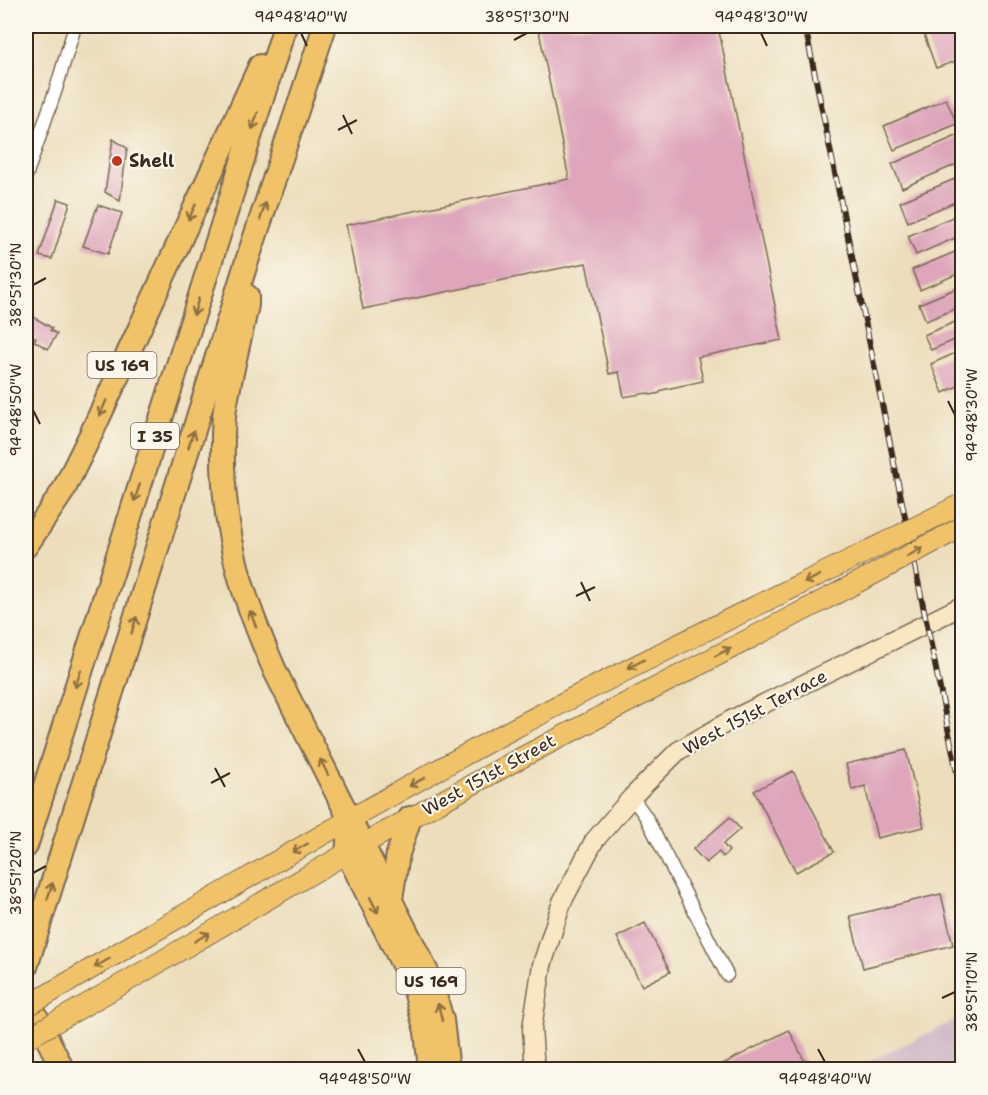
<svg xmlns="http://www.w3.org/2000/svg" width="988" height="1095" viewBox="0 0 988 1095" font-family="'Shantell Sans',sans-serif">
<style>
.industrial{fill:#d1bdc9}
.building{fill:#dea5bb}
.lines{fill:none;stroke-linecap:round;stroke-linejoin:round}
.street-casing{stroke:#796955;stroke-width:15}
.secondary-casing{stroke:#796955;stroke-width:21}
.primary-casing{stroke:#796955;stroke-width:22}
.highway-casing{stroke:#796955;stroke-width:26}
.street{stroke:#fff;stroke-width:12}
.secondary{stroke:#f9e7c3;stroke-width:18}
.primary{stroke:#f1c369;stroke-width:20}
.highway{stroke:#f1c369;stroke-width:22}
.rail-casing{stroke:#3b2a1e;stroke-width:6}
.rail{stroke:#fbf7ec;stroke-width:4;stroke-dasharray:11;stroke-linecap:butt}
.primary-bridge-casing{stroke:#796955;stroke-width:22;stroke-linecap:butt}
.primary-bridge{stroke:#f1c369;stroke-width:20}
.oneway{stroke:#8d6f40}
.ticks{fill:none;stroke:#3b2a1e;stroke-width:2}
.poi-dot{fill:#c8321e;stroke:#fbf7ec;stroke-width:2}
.labels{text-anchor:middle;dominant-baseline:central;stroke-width:4.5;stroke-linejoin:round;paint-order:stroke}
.shield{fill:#fbf7ec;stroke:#75685c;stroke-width:1.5}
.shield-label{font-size:16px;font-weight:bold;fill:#3b2a1e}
.poi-label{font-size:18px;font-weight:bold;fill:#3b2a1e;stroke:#fbf7ec;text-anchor:start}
.street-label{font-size:18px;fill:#3b2a1e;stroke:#fbf7ec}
.neatline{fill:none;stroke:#3b2a1e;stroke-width:2}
.ticks-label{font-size:15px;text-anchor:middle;fill:#3b2a1e}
</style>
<rect width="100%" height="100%" fill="#fbf7ec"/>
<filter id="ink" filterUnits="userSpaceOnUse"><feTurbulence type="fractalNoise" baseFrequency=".0167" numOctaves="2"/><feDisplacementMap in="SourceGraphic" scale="12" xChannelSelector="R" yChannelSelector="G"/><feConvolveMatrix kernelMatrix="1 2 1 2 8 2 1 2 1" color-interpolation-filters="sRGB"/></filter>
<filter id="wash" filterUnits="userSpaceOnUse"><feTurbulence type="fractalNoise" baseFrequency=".008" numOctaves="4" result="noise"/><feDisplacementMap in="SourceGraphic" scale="24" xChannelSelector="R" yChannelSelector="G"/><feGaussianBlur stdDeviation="1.35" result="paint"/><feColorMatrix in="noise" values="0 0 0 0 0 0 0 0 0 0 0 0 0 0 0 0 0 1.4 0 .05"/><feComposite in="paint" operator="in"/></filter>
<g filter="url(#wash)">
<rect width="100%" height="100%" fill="#ecdebb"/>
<polygon class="industrial" points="962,1017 962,1069 853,1069"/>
<g id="blocks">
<g class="building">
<polygon points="538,26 718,26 782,340 698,357 703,381 662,390 660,393 651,395 647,393 624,397 619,372 609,374 586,263 363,309 346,225 569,179"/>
<polygon points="921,26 962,26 962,59 936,68"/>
<polygon points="946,99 957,124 894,150 884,126"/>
<polygon points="961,134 962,162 902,188 892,164"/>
<polygon points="113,139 127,148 120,201 105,192"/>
<polygon points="962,176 962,199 908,222 900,202"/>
<polygon points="58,199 70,203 52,259 39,256"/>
<polygon points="98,205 122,213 108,254 83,246"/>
<polygon points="962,213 962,235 916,255 908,236"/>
<polygon points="962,249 962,272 920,290 912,270"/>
<polygon points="962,286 962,306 926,321 919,304"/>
<polygon points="30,315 52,328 50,330 57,334 48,349 34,341 36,338 26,332 26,316 28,317"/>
<polygon points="962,319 962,337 931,350 924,335"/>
<polygon points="962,350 962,384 943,393 931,364"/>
<polygon points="906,750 924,827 877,838 865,786 852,790 846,764"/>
<polygon points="793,771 834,852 796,872 754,791"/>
<polygon points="730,817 740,829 723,844 729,851 723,857 719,852 706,863 693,849"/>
<polygon points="941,894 953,945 863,968 850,916"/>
<polygon points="645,923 670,972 642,986 617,937"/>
<polygon points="789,1030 809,1070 711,1070"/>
</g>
</g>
</g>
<g filter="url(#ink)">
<use href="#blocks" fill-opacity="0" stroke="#796955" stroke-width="1.5"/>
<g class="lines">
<defs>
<g id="street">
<polyline points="26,176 56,89 75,26"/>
<polyline points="632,797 646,817 727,975"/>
</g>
<polyline id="secondary" points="535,1070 532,1028 542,965 562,902 594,841 632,797 678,751 731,720 962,606"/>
<g id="primary">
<path d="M 152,933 C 271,865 390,794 511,730 C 627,668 746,611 864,553"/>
<polyline points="117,987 347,853 515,761 868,577"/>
</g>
<g id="highway">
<path d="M 247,296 L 247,305 C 240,339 231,373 225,408 C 222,427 223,447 223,467 C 226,547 244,601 276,673 L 430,978 L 442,1020 L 448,1070"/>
<polyline points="26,546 63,491 92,432 260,66"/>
<polyline points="350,821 347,853 414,987 426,1031 430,1070"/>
<polyline points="26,846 285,26"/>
<polyline points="391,899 398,854 410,818"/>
<polyline points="26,967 245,267 325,26"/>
<polyline points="26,996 63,1070"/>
</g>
</defs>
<use href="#street" class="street-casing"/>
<use href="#secondary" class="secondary-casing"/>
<use href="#primary" class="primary-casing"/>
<use href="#highway" class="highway-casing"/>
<use href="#street" class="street"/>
<use href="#secondary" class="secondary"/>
<use href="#primary" class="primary"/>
<use href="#highway" class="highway"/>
<defs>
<polyline id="rail" points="805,26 962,797"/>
</defs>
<use href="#rail" class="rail-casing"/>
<use href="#rail" class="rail"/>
<defs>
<g id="primary-bridge">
<polyline points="864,553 959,505"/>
<polyline points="868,577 962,527"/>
<polyline points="26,1007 152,933"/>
<polyline points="26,1039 117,987"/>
</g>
</defs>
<use href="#primary-bridge" class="primary-bridge-casing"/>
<use href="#primary-bridge" class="primary-bridge"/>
</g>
<defs><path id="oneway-shaft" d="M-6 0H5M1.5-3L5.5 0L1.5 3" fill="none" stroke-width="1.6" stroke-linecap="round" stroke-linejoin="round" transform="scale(1.5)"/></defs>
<g class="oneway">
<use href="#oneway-shaft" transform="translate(255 121) rotate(108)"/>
<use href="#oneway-shaft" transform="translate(263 211) rotate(-72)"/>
<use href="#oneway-shaft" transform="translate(192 212) rotate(115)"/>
<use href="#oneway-shaft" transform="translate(196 307) rotate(107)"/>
<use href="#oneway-shaft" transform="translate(103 408) rotate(114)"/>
<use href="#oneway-shaft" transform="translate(191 439) rotate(-73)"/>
<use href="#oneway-shaft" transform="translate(137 493) rotate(108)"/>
<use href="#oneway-shaft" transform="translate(915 552) rotate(-28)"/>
<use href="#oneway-shaft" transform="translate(812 579) rotate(154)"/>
<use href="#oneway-shaft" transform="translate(253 619) rotate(-111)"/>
<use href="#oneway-shaft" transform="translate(134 625) rotate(-73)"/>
<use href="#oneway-shaft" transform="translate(723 652) rotate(-27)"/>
<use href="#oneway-shaft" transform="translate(636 664) rotate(152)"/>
<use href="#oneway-shaft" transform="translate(78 679) rotate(108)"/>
<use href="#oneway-shaft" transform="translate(324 767) rotate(-117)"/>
<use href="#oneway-shaft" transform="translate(417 782) rotate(151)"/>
<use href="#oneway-shaft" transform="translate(300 848) rotate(150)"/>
<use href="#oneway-shaft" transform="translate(50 891) rotate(-72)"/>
<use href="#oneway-shaft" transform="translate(374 905) rotate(63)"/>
<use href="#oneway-shaft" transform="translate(202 937) rotate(-30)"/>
<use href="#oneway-shaft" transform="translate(102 963) rotate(150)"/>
<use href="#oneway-shaft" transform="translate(440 1012) rotate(-104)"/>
</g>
</g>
<path class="ticks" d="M 301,33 L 307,46M 761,33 L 767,46M 514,40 L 527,33M 343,115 L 352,134M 338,130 L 357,120M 33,285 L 46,278M 948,401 L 955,415M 33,410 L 40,424M 581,582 L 590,601M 576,596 L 595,587M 215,768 L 225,787M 211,783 L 230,773M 33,873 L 46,866M 942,998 L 955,992M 358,1049 L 365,1062M 818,1049 L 825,1062"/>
<circle class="poi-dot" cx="117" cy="161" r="6"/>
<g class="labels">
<g class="shield">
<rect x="87.5" y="352" width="69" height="26" rx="4.5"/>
<rect x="131" y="423" width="48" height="26" rx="4.5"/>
<rect x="396.5" y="968" width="69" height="26" rx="4.5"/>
</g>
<g class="shield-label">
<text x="122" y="365">US 169</text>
<text x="155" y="436">I 35</text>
<text x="431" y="981">US 169</text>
</g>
<g class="poi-label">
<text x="129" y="161">Shell</text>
</g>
<g class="street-label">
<text transform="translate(755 712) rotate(-28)">West 151st Terrace</text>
<text transform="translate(489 775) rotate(-29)">West 151st Street</text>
</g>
</g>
<rect width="988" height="1095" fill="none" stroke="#fbf7ec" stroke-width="66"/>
<rect x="33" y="33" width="922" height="1029" class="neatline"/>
<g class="ticks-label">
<text x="301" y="22">94°48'40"W</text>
<text x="527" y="22">38°51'30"N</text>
<text x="761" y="22">94°48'30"W</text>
<text transform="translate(16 285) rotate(-90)" y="5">38°51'30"N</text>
<text transform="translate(16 410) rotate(-90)" y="5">94°48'50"W</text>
<text transform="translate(972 415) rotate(-90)" y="5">94°48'30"W</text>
<text transform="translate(16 873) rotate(-90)" y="5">38°51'20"N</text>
<text transform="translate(972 992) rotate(-90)" y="5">38°51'10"N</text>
<text x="365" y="1084">94°48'50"W</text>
<text x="825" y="1084">94°48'40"W</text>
</g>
</svg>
